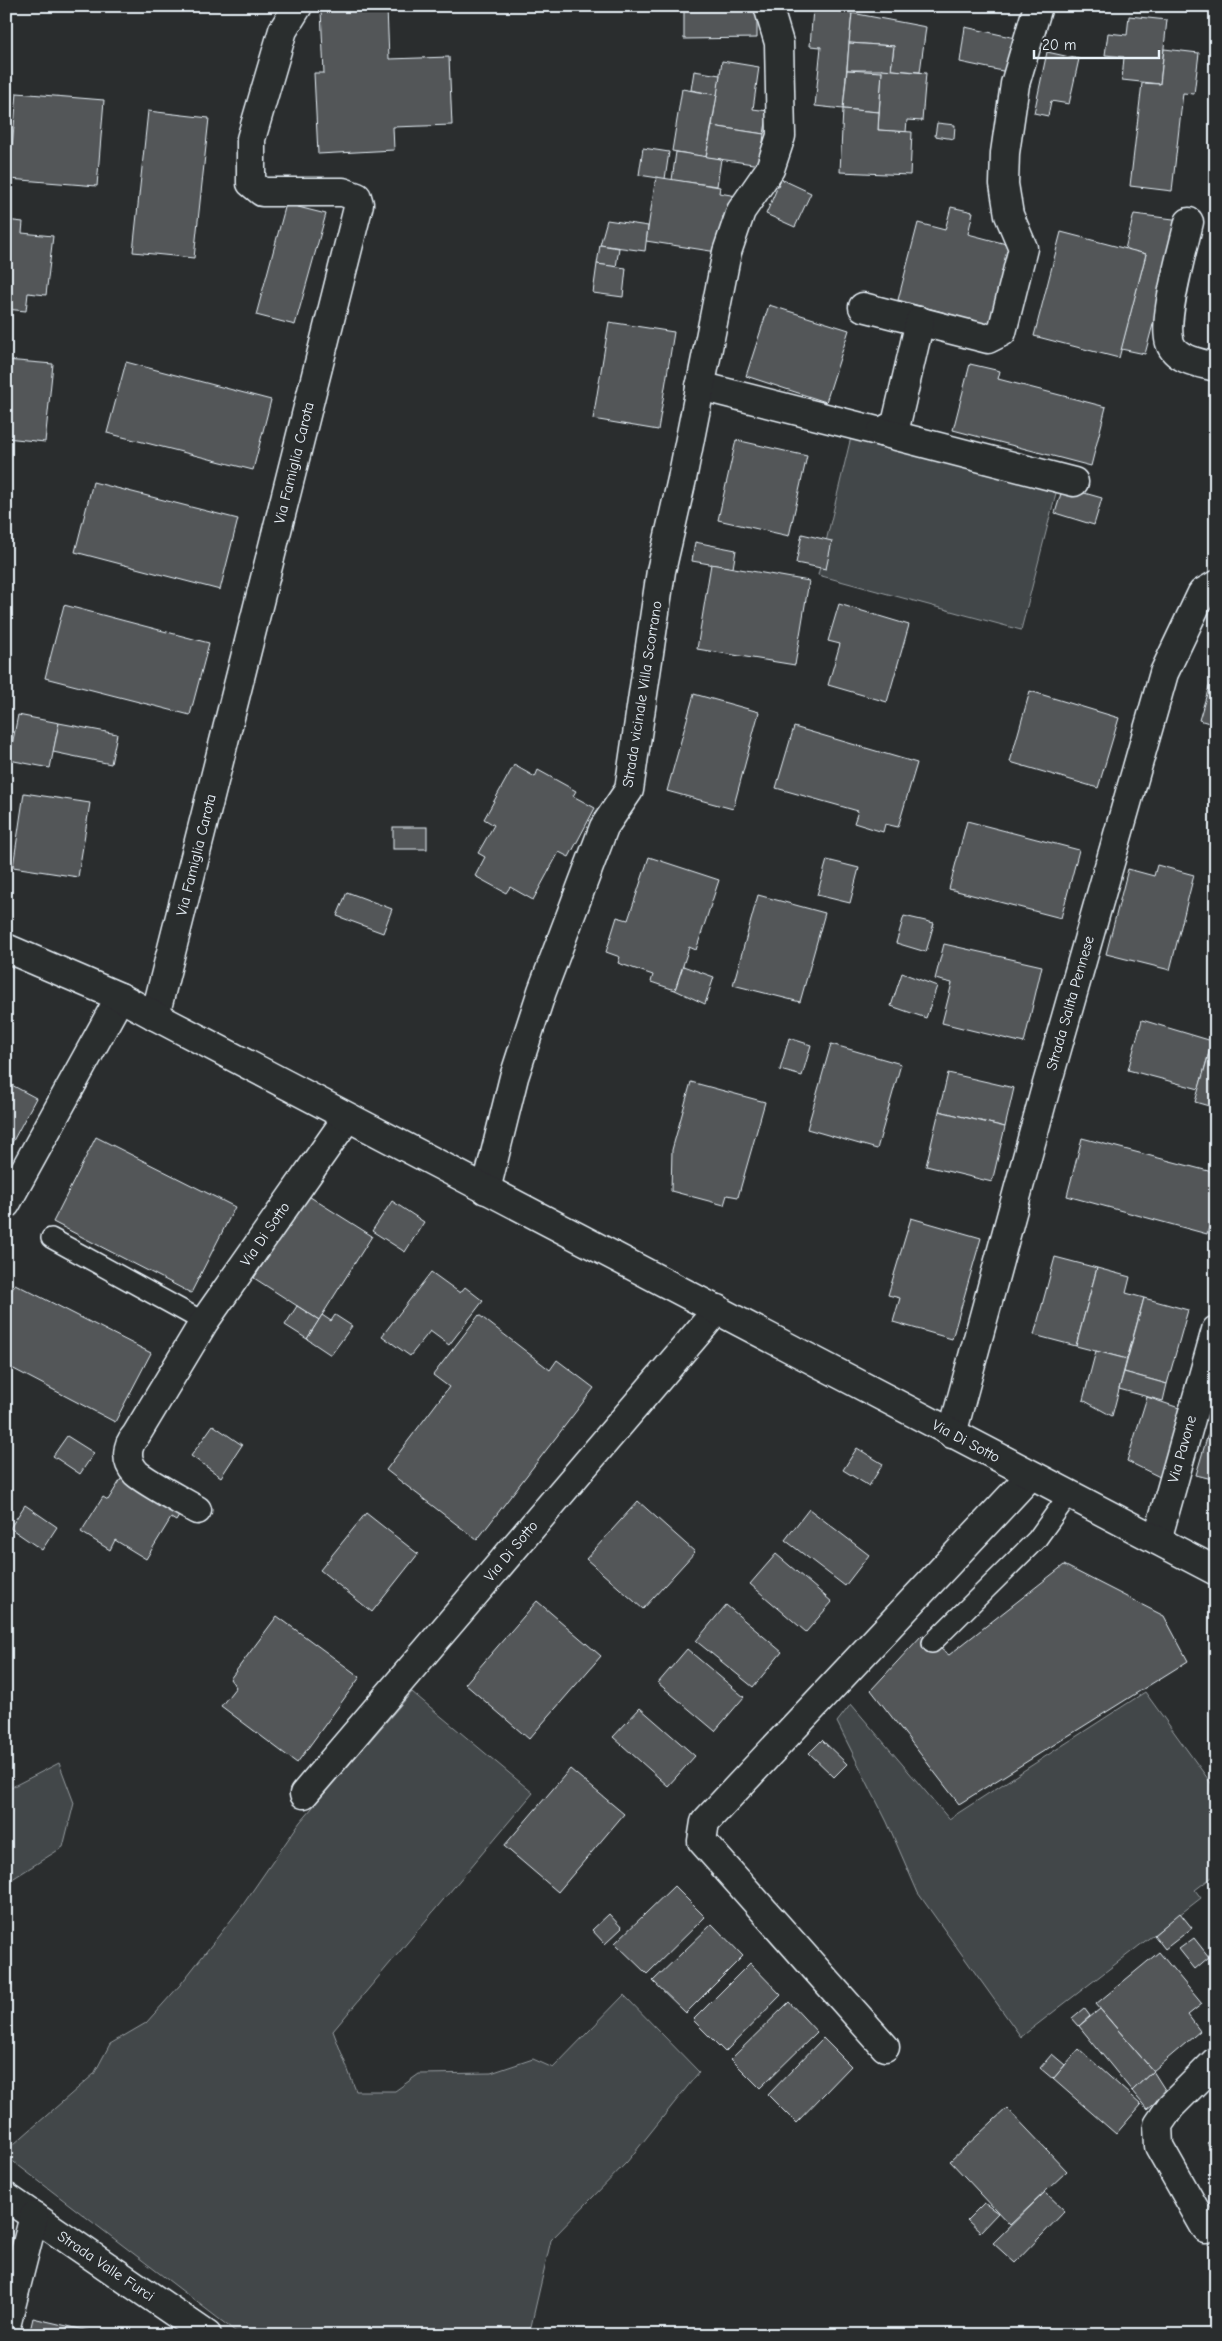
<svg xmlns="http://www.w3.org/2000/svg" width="1222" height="2341" viewBox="0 0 1222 2341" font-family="'Comic Neue',sans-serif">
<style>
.green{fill:#424648;stroke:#959ca0}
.building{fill:#535759;stroke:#e8f1f8}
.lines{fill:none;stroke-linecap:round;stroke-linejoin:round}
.service-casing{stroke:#e8f1f8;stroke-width:22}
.minor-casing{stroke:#e8f1f8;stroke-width:31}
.tertiary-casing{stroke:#e8f1f8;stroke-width:31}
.service{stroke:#2a2d2e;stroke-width:19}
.minor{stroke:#2a2d2e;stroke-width:28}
.tertiary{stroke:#2a2d2e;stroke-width:28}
.labels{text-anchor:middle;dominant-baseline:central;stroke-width:5;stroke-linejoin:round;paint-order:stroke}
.street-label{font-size:15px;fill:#e8f1f8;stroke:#2a2d2e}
</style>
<rect width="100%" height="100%" fill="#2a2d2e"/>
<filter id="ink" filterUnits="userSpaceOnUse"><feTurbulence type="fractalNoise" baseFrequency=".02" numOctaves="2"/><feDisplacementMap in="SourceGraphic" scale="10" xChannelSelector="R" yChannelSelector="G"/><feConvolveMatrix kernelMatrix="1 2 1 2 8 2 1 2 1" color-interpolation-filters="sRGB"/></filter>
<g filter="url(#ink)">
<g class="green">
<polygon points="851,437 1057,489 1021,630 818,575"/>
<polygon points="412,1692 533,1793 333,2031 356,2091 395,2091 419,2074 491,2073 533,2059 553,2068 624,1995 699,2072 627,2162 551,2240 529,2335 240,2335 6,2156 6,2151 94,2074 110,2044 146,2023 180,1985 242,1906 300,1822"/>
<polygon points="1145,1692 1216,1790 1216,1874 1195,1890 1201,1898 1021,2037 918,1893 887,1822 837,1722 851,1704 949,1819"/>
<polygon points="59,1763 74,1803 63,1847 6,1883 6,1790"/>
</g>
<g class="building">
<polygon points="684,6 757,6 757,38 684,39"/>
<polygon points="387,8 389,59 449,57 452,125 393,127 394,150 318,154 314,73 324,73 321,11"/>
<polygon points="813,9 852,13 843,109 815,106 821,47 810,46"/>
<polygon points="852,13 926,27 920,72 891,70 894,46 849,43"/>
<polygon points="1129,16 1167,20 1160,84 1122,80 1124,57 1105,55 1108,33 1127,35"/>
<polygon points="965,27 1020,39 1012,73 960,62"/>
<polygon points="849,43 894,46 891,70 847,70"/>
<polygon points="1164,49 1199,53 1194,94 1183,93 1172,191 1130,186 1142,83 1160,84"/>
<polygon points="1047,52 1079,59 1069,104 1051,101 1048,116 1034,113"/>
<polygon points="722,61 759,67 753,109 768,111 764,134 712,126"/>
<polygon points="882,69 926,73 922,121 907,120 906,132 878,130"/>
<polygon points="847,70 882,72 879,112 843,109"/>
<polygon points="694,71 720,75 717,95 691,90"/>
<polygon points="682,89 717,95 706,157 672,151"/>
<polygon points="17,93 104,100 97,186 9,179"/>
<polygon points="843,109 879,112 878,130 912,132 910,175 840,172"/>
<polygon points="148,111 209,118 194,258 133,252"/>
<polygon points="937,123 955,125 954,139 935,136"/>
<polygon points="712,126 764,134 760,165 706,157"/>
<polygon points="643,148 669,152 665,179 639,175"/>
<polygon points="676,152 721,159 717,186 672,180"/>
<polygon points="656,177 720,187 719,193 743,197 730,216 723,216 717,252 646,241"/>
<polygon points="781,179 811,193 795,227 766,214"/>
<polygon points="286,204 326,214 295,325 256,315"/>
<polygon points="951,207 973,212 968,234 1010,245 990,325 898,300 918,223 945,230"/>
<polygon points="1134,214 1181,220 1145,354 1121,349 1146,254 1125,249"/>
<polygon points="6,220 23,222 22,233 53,236 46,295 28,293 26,311 6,309"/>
<polygon points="607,220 648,226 645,251 600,245"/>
<polygon points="1061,232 1146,254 1119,358 1034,336"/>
<polygon points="600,245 619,248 616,267 597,264"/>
<polygon points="597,264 626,268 623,297 593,293"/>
<polygon points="769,305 849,330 826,402 746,376"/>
<polygon points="609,322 674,332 658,430 593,419"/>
<polygon points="6,360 53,364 45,442 6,438"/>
<polygon points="126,362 271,400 253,470 107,433"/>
<polygon points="970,364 1000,371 998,379 1106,407 1091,466 953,430"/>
<polygon points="736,440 807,456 789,536 718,520"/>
<polygon points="93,482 238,519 220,590 75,552"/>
<polygon points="1063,487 1102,498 1094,525 1055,513"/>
<polygon points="802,534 832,541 826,569 796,563"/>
<polygon points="695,542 736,550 733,568 692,561"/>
<polygon points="711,564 809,581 795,665 697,649"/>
<polygon points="839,604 909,625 887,702 828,685 840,644 828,641"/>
<polygon points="64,605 209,643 190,715 45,678"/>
<polygon points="1216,664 1216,725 1199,720"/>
<polygon points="1030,691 1119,718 1098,788 1010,762"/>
<polygon points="694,694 759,712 733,809 667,791"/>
<polygon points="18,715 59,723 50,768 9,760"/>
<polygon points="59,723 117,734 111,764 53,752"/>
<polygon points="794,727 917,763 898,827 885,824 883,832 854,823 858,811 776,788"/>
<polygon points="514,765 535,777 538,770 576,791 573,796 595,808 569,857 559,852 533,900 510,887 506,893 475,876 485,857 478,853 494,825 484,819"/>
<polygon points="24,793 90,803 78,877 13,867"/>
<polygon points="967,821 1079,850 1061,918 949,889"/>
<rect x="393" y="827" width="34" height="22"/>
<polygon points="649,857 719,880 696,950 689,947 675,990 651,982 653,975 618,963 620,957 606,952 617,917 628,920"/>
<polygon points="827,860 859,868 850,903 817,895"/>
<polygon points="1157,865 1194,875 1170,970 1106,954 1128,869 1154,876"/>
<polygon points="347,892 392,909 383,933 337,916"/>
<polygon points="758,895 825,913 800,1002 733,985"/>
<polygon points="904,916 934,923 926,952 896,943"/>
<polygon points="944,944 1042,966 1024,1043 942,1023 952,983 935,979"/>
<polygon points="683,966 714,977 705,1004 675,990"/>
<polygon points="902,973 937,986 926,1018 891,1006"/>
<polygon points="1142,1020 1212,1041 1199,1089 1128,1070"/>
<polygon points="1216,1029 1216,1108 1195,1102"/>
<polygon points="789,1038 811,1045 802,1076 780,1070"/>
<polygon points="831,1044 901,1064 877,1149 807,1129"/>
<polygon points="948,1073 1014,1088 1005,1127 939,1111"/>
<polygon points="6,1082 36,1098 6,1154"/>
<polygon points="691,1082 765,1102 738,1197 727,1195 724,1205 671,1191 672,1150"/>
<polygon points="939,1111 1005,1127 992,1182 926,1166"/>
<polygon points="96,1137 235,1207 191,1293 53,1222"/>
<polygon points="1082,1138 1216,1173 1216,1201 1207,1234 1067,1196"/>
<polygon points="307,1195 372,1236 319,1320 254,1278"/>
<polygon points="392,1201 424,1222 405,1252 372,1231"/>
<polygon points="911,1218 981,1238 952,1339 893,1322 900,1298 888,1295"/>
<polygon points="1055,1257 1097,1268 1076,1346 1034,1335"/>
<polygon points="1097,1268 1130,1277 1126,1293 1144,1298 1127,1359 1076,1346"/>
<polygon points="431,1272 460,1293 465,1287 483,1301 449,1345 430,1331 410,1356 382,1336"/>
<polygon points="15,1284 151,1353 115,1422 6,1365 6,1300"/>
<polygon points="1144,1298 1188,1310 1167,1384 1124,1372"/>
<polygon points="297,1306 319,1320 307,1339 285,1325"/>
<polygon points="322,1315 331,1321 335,1315 352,1326 331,1355 307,1339"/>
<polygon points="479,1315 550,1370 557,1360 594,1388 477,1540 386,1470 449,1387 433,1375"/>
<polygon points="1096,1351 1127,1359 1112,1416 1083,1400"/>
<polygon points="1124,1372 1167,1384 1163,1401 1119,1389"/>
<polygon points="1147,1397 1188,1411 1168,1481 1127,1461"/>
<polygon points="1216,1407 1216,1480 1196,1475"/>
<polygon points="213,1425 242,1445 221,1477 191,1456"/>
<polygon points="67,1436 94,1453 80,1474 53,1456"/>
<polygon points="857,1448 883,1464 869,1486 843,1470"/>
<polygon points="126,1471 185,1506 176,1521 171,1518 146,1559 115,1540 110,1550 81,1532 103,1497 108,1500"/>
<polygon points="638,1501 695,1552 643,1609 586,1559"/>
<polygon points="25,1505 57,1527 42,1550 10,1528"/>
<polygon points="809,1509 869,1555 845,1586 785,1540"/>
<polygon points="366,1513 418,1554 372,1612 320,1570"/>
<polygon points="776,1554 832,1602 806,1632 750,1584"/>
<polygon points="1064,1565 1164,1616 1188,1661 959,1804 871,1690 922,1635 949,1655"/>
<polygon points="537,1601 601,1656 529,1739 465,1684"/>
<polygon points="726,1605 782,1652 753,1687 696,1641"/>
<polygon points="277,1616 360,1677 297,1763 221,1706 236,1687 230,1679"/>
<polygon points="687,1649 744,1697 715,1731 658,1683"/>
<polygon points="640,1708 695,1756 668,1786 613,1737"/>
<polygon points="822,1740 847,1764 834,1777 809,1753"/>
<polygon points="570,1769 624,1814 558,1892 504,1846"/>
<polygon points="674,1886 705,1917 647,1974 615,1943"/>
<polygon points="1180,1913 1192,1928 1165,1949 1154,1935"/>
<polygon points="609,1914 622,1928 605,1944 592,1930"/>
<polygon points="712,1924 743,1956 686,2013 653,1981"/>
<polygon points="1194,1938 1209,1957 1195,1969 1179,1949"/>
<polygon points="1159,1952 1202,2004 1188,2015 1200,2031 1153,2071 1096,2004"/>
<polygon points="750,1963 781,1995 725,2052 693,2020"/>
<polygon points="789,2002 817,2032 760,2088 731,2059"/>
<polygon points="1084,2008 1090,2016 1079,2026 1072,2018"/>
<polygon points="1100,2009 1153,2071 1132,2091 1079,2026"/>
<polygon points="823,2038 851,2066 796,2123 768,2095"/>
<polygon points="1079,2049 1141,2105 1116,2134 1053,2079"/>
<polygon points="1052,2054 1065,2065 1053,2079 1040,2068"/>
<polygon points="1153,2071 1167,2093 1147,2109 1132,2091"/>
<polygon points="1007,2108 1067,2171 1010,2225 950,2161"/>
<polygon points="1216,2136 1216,2154 1207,2143"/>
<polygon points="1045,2192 1065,2211 1015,2263 993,2243"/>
<polygon points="984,2203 998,2213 980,2232 967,2220"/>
<polygon points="33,2318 97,2333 97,2335 29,2335"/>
</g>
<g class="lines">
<defs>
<g id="service">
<polyline points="51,1238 204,1322"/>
<polyline points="932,1643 1037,1539 1070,1493"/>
</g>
<g id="minor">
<path d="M 1189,222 C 1183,249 1162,319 1170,343 C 1176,360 1200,363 1216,367"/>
<polyline points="863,307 988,339 1002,332 1023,248 1009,215 1004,184 1005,153 1015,84 1038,6"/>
<polyline points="700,386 881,432 896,424 920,321"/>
<polyline points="881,432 1074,482"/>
<polyline points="155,1016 359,204 357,197 343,192 262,192 251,183 251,139 283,30 298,6"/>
<polyline points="486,1190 514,1077 542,991 604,827 629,790 661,571 682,479 727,252 741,211 770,169 781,136 779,43 768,6"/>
<polyline points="6,1204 120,997"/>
<polyline points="952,1434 1045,1091 1164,673 1202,593 1216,585"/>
<path d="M 197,1510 C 182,1501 147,1483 136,1473 C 125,1461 126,1446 136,1435 L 204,1322 L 347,1118"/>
<polyline points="1157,1540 1216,1330"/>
<polyline points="304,1794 718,1309"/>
<polyline points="885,2047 702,1841 705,1822 1031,1475"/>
<polyline points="6,2197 207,2335"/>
<polyline points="1206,2229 1159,2146 1158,2125 1171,2106 1216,2061"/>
<polyline points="6,2326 34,2216"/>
</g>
<polyline id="tertiary" points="6,948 120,997 155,1016 1216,1571"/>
</defs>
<use href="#service" class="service-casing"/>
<use href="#minor" class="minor-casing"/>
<use href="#tertiary" class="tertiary-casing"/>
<use href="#service" class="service"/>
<use href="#minor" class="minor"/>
<use href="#tertiary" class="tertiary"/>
</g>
</g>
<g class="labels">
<g class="street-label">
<text transform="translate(294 463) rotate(-76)">Via Famiglia Carota</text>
<text transform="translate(642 694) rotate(-81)">Strada vicinale Villa Scorrano</text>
<text transform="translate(196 855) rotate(-76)">Via Famiglia Carota</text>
<text transform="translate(1070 1003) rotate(-74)">Strada Salita Pennese</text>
<text transform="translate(265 1234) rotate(-55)">Via Di Sotto</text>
<text transform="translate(966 1441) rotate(28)">Via Di Sotto</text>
<text transform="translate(1182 1449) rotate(-74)">Via Pavone</text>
<text transform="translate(511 1551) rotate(-50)">Via Di Sotto</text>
<text transform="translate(106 2266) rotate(34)">Strada Valle Furci</text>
</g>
</g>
<rect width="1222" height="2341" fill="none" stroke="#2a2d2e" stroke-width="25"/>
<rect x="12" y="12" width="1197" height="2316" fill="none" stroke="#e8f1f8" stroke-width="2" filter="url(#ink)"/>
<path d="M1034 50v8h125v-8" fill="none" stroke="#e8f1f8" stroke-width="2.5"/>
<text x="1042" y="50" font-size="15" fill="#e8f1f8" stroke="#2a2d2e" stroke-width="4" paint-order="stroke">20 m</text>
</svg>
